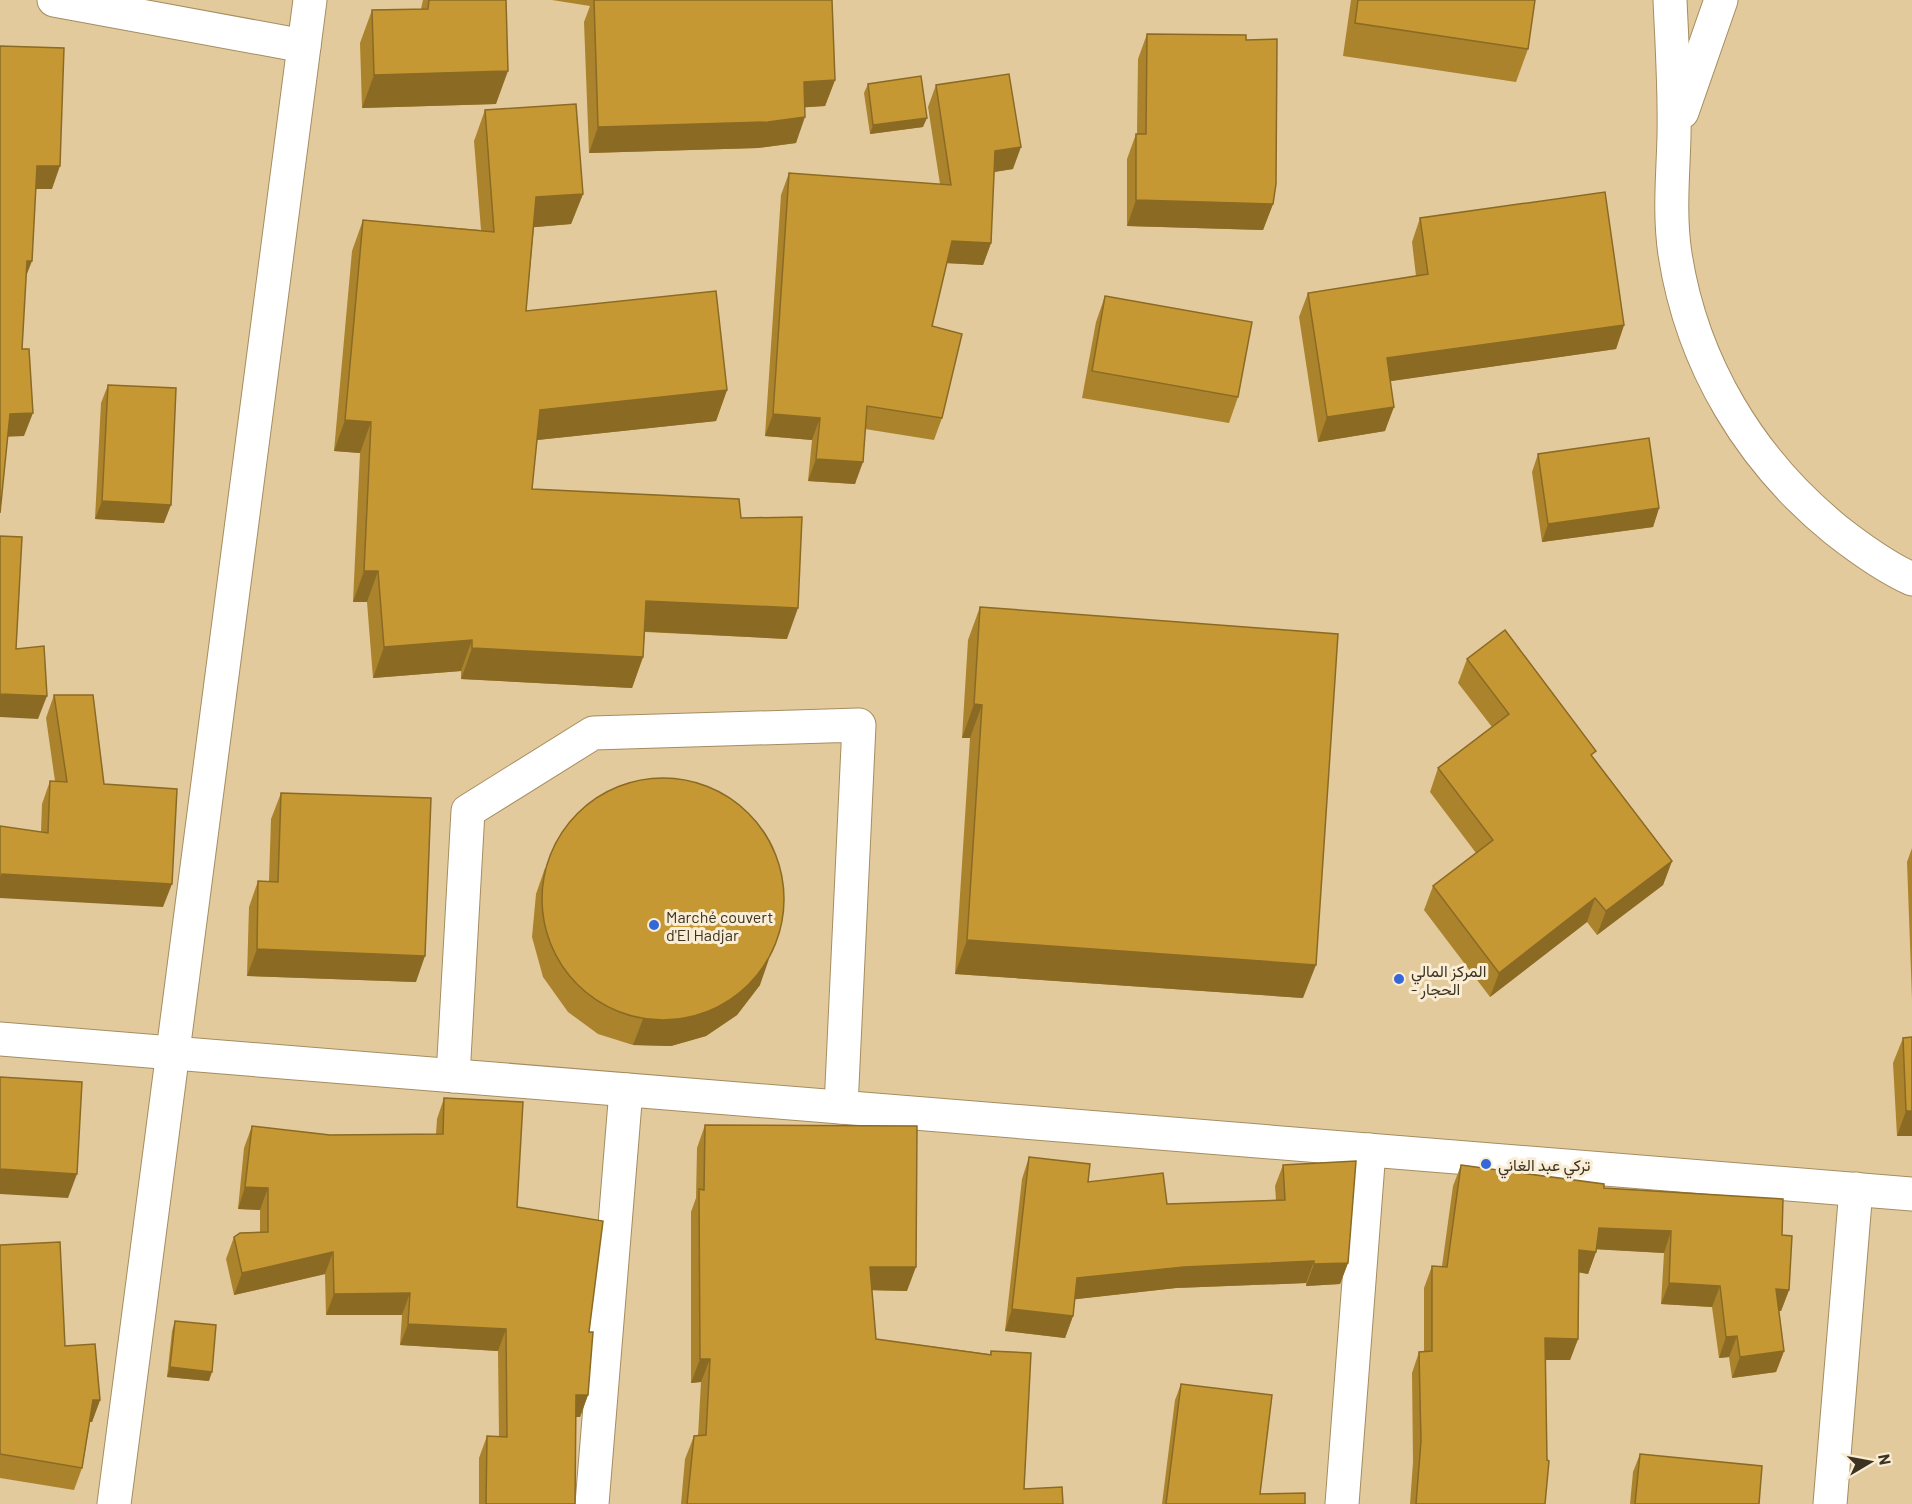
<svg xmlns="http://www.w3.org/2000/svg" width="1912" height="1504" viewBox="0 0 1912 1504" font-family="Barlow,Vazirmatn,sans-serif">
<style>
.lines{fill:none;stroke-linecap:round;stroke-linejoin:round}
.street-casing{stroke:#a58d61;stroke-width:35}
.highway-casing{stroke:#a58d61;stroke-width:35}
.street{stroke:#fff;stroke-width:33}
.highway{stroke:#fff;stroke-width:33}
.wall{fill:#aa832c}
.shaded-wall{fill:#8b6a24}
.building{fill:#c69833;stroke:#8b6a24;stroke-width:1.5}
.poi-dot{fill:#3468d7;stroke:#f9edd6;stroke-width:2}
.labels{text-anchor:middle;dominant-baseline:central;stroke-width:6;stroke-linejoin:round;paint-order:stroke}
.poi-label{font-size:16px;fill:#3d3320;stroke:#f9edd6;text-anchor:start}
</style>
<rect width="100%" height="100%" fill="#e3ca9c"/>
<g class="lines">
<defs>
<g id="street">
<polyline points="54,0 304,46"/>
<polyline points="0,1039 1912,1194"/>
<polyline points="453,1076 468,811 593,733 859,725 841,1107"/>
<polyline points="114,1504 310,0"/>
<polyline points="592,1504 626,1090"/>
<polyline points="1342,1504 1369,1150"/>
<polyline points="1830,1504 1856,1189"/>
</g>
<g id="highway">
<path d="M 1670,0 C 1672,45 1675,91 1674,136 C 1673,176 1669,214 1675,254 C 1692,364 1750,460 1836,530 C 1859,548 1885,567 1912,579"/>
<polyline points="1682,112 1721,0"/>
</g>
</defs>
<use href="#street" class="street-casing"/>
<use href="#highway" class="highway-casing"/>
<use href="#street" class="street"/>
<use href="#highway" class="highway"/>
</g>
<g class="wall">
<polygon points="423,0 506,0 496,104 362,108 360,43 372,10 421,9"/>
<polygon points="552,0 832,0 835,80 825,106 805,107 796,143 758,148 589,153 584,22 590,6"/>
<polygon points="1351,0 1535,0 1528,49 1516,82 1343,56"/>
<polygon points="1147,34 1246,40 1273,204 1263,230 1127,226 1127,159 1136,134 1137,134 1138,59"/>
<polygon points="868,84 923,127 870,134 864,93"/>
<polygon points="936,85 1013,169 994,172 991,243 983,265 947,263 932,326 942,418 934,440 865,429 855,484 808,481 812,440 765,436 781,195 789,173 940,184 928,107"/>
<polygon points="485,110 583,194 571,224 534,227 526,311 727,390 716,421 537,440 532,489 741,518 787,639 645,632 643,657 632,688 461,679 461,671 373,678 367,602 353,602 360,453 334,451 352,251 363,220 481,230 474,141"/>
<polygon points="1420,218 1624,325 1616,349 1390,381 1385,431 1318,442 1299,317 1308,293 1416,276 1412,242"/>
<polygon points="1105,296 1238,397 1229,423 1082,398 1096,322"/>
<polygon points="108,385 164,523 95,519 101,403"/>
<polygon points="1538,454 1659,508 1653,527 1542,542 1532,472"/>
<polygon points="980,607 1303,998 955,974 970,738 962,738 968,640"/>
<polygon points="1467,659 1594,758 1672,861 1663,885 1597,935 1587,922 1490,997 1424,910 1433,886 1476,853 1430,792 1438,768 1492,727 1458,683"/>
<polygon points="54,695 104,784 163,907 41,832 42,804 50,781 55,781 46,718"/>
<polygon points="281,793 416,982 247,976 249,907 258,881 269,881 271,819"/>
<polygon points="1912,848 1912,999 1907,862"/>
<polygon points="545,868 760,985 737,1015 706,1036 671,1046 633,1045 598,1034 568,1012 543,977 532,937 536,894"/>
<polygon points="1912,1037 1912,1136 1897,1136 1893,1063 1903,1038"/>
<polygon points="444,1098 517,1207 589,1332 588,1395 580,1417 576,1417 575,1504 479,1504 479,1458 487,1436 499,1437 498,1351 400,1345 402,1315 326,1315 325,1274 234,1295 226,1259 234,1237 260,1232 260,1210 238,1209 244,1148 252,1126 330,1135 436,1134 437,1119"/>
<polygon points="705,1125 907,1291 872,1290 876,1339 990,1354 991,1351 1024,1489 1063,1504 681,1504 685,1459 694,1436 698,1436 701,1382 691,1383 691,1212 696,1198 697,1148"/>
<polygon points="1029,1157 1088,1182 1167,1204 1276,1200 1275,1186 1283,1165 1348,1263 1340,1284 1306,1286 1306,1283 1176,1288 1075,1299 1073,1316 1065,1338 1005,1331 1022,1179"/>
<polygon points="1461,1165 1604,1188 1782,1235 1789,1290 1781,1311 1779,1311 1784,1351 1776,1372 1732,1378 1729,1357 1719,1358 1712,1307 1661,1304 1664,1253 1597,1249 1588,1274 1579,1272 1578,1339 1570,1360 1545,1360 1545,1504 1410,1504 1413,1462 1412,1373 1419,1352 1424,1352 1424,1288 1432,1266 1442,1266 1453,1186"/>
<polygon points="0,1245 100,1400 92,1422 90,1422 82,1468 74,1490 0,1478"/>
<polygon points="175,1321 209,1381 167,1377 172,1331"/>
<polygon points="1181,1384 1260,1494 1305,1504 1162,1504 1175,1400"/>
<polygon points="1640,1454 1759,1504 1630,1504 1633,1472"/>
</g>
<g class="shaded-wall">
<polygon points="508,71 496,104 362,108 374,75"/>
<polygon points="835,80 825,106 795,108 804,82"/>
<polygon points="805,117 796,143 758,148 589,153 598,127"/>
<polygon points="927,118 923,127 870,134 873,125"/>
<polygon points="1021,147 1013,169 987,173 995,151"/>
<polygon points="37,166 60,166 52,189 28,189"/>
<polygon points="583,194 571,224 525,228 536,197"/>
<polygon points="1136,200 1273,204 1263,230 1127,226"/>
<polygon points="952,241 991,243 983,265 944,263"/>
<polygon points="27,261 32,261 23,284"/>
<polygon points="1624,325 1616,349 1378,383 1387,358"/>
<polygon points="727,390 716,421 528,441 540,410"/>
<polygon points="1394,407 1385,431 1318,442 1327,417"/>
<polygon points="33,413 24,436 2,437 10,414"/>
<polygon points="773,414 820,418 812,440 765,436"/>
<polygon points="345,420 371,422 360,453 334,451"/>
<polygon points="816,459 863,462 855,484 808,481"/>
<polygon points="102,501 171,505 164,523 95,519"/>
<polygon points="1659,508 1653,527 1542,542 1548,524"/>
<polygon points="364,571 378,571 367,602 353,602"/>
<polygon points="646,601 798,608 787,639 635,631"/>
<polygon points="472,640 461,671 373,678 384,647"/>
<polygon points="472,648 643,657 632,688 461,679"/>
<polygon points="0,694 47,696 38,719 0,717"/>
<polygon points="974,704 982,705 970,738 962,738"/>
<polygon points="1672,861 1663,885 1597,935 1606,911"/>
<polygon points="2,874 172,884 163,907 0,898 0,879"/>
<polygon points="1595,898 1587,922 1490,997 1499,973"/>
<polygon points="967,940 1316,965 1303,998 955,974"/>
<polygon points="257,949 425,956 416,982 247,976"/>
<polygon points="769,959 760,985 737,1015 706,1036 671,1046 633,1045 643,1019"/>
<polygon points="1906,1111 1912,1111 1912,1136 1897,1136"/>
<polygon points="0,1169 77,1174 68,1198 0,1194"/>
<polygon points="245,1187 268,1188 260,1210 238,1209"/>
<polygon points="1599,1228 1671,1231 1664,1253 1591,1249"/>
<polygon points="1579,1250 1596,1252 1588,1274 1571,1271"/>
<polygon points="333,1252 325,1274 234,1295 242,1273"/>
<polygon points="1314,1261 1306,1283 1176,1288 1069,1300 1077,1278 1184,1267"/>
<polygon points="1348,1263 1340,1284 1306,1286 1314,1264"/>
<polygon points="870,1267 916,1267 907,1291 862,1290"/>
<polygon points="1669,1283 1720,1286 1712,1307 1661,1304"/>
<polygon points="1776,1289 1789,1290 1781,1311 1768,1310"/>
<polygon points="410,1293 402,1315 326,1315 334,1294"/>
<polygon points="1012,1309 1073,1316 1065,1338 1005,1331"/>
<polygon points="408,1324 506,1329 498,1351 400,1345"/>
<polygon points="1737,1336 1729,1357 1719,1358 1726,1337"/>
<polygon points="1545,1338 1578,1339 1570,1360 1538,1360"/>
<polygon points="1784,1351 1776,1372 1732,1378 1740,1357"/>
<polygon points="700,1359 710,1359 701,1382 691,1383"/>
<polygon points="170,1367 212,1372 209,1381 167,1377"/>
<polygon points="576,1395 588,1395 580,1417 568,1417"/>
<polygon points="93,1400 100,1400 92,1422 85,1422"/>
</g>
<g class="building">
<polygon points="429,0 506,0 508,71 374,75 372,10 428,9"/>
<polygon points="594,0 832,0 835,80 804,82 805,117 768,122 598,127"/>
<polygon points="1358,0 1535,0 1528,49 1355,23"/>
<polygon points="1147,34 1246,35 1246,40 1277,39 1276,184 1273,204 1136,200 1136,134 1146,134"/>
<polygon points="0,46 64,48 60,166 37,166 32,261 27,261 22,349 29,349 33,413 10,414 0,513"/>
<polygon points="1009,74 1021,147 995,151 991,243 952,241 932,326 962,334 942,418 867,406 863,462 816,459 820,418 773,414 789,173 951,185 936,85"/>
<polygon points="921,76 927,118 873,125 868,84"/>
<polygon points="576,104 583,194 536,197 526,311 716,291 727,390 540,410 532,489 739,499 741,518 802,517 798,608 646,601 643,657 472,648 472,640 384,647 378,571 364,571 371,422 345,420 363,220 494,232 485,110"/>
<polygon points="1605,192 1624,325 1387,358 1394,407 1327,417 1308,293 1428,274 1420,218"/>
<polygon points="1105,296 1252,322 1238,397 1092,371"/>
<polygon points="108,385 176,388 171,505 102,501"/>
<polygon points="1649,438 1659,508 1548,524 1538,454"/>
<polygon points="0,536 22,537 16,649 44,646 47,696 0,694"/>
<polygon points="980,607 1338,634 1316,965 967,940 982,705 974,704"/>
<polygon points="1505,630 1596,751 1591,755 1672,861 1606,911 1595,898 1499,973 1433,886 1493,840 1438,768 1509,714 1467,659"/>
<polygon points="54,695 93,695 104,784 177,789 172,884 2,874 0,885 0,826 48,833 50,781 67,782"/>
<circle cx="663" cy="899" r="121"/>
<polygon points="281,793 431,798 425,956 257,949 258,881 278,882"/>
<polygon points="1912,1037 1912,1111 1906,1111 1903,1038"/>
<polygon points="0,1077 82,1082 77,1174 0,1169"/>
<polygon points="444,1098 523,1102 517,1207 603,1221 589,1332 593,1332 588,1395 576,1395 575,1504 486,1504 487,1436 507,1437 506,1329 408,1324 410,1293 334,1294 333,1252 242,1273 234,1237 240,1233 268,1232 268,1188 245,1187 252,1126 330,1135 443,1134"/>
<polygon points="705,1125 917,1126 916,1267 870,1267 876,1339 991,1355 991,1351 1031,1353 1024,1489 1062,1487 1063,1504 687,1504 694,1436 706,1435 710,1359 700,1359 699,1189 704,1190"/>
<polygon points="1029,1157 1090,1164 1088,1182 1163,1173 1167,1204 1285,1200 1283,1165 1356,1161 1348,1263 1314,1264 1314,1261 1184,1267 1077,1278 1073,1316 1012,1309"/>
<polygon points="1461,1165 1604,1184 1604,1188 1783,1199 1782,1235 1792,1236 1789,1290 1776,1289 1784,1351 1740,1357 1737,1336 1726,1337 1720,1286 1669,1283 1671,1231 1599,1228 1596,1252 1579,1250 1578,1339 1545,1338 1547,1460 1549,1461 1545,1504 1416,1504 1421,1441 1419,1352 1432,1351 1432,1266 1447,1267"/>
<polygon points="60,1242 65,1346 95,1344 100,1400 93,1400 82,1468 0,1454 0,1245"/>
<polygon points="175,1321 216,1325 212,1372 170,1367"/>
<polygon points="1181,1384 1272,1395 1260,1494 1305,1493 1305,1504 1166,1504"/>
<polygon points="1640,1454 1762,1466 1759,1504 1635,1504"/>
</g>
<g class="poi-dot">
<circle cx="654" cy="925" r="6"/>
<circle cx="1399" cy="979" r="6"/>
<circle cx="1486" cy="1164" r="6"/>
</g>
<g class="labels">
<g class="poi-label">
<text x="666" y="916">Marché couvert<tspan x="666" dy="18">d'El Hadjar</tspan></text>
<text x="1411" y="970">المركز المالي<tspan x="1411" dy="18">- الحجار</tspan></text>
<text x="1498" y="1164">تركي عبد الغاني</text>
</g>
</g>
<g transform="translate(1870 1462) rotate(80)" stroke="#f9edd6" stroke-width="4.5" paint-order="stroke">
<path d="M0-4.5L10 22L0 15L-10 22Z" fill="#3d3320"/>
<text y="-9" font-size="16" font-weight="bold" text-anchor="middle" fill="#3d3320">N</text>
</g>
</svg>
